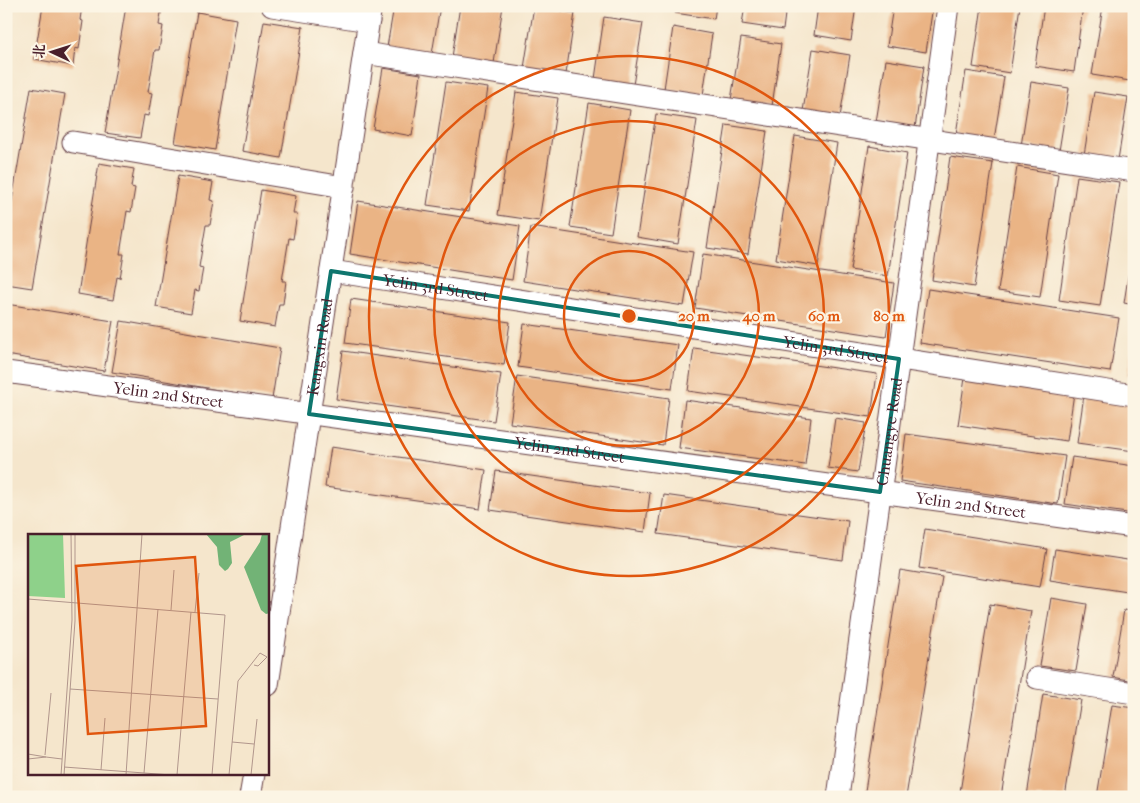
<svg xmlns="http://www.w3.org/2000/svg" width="1140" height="803" viewBox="0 0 1140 803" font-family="'IM FELL French Canon','Noto Serif SC',serif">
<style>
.building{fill:#eab485}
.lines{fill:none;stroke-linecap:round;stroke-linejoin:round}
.minor-casing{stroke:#643d43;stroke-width:23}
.minor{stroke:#fff;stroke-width:21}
.marked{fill:none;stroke:#0f766e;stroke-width:4;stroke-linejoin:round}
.ring{fill:none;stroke:#e0560e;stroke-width:2.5}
.labels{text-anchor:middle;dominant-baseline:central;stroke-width:4.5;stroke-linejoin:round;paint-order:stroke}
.street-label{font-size:16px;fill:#4a1f2b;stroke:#fcf5e5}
.inset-road{fill:none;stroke:#b1968c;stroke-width:1}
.view{fill:#e0560e;fill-opacity:0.15;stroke:#e0560e;stroke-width:2.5}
.inset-edge{fill:none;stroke:#4a1f2b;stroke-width:2.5}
.centre{fill:#e0560e;stroke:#fcf5e5;stroke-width:2.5}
.ring-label{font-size:15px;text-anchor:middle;font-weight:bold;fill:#e0560e;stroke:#fcf5e5;stroke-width:4.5;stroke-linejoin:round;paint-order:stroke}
</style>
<rect width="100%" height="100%" fill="#fcf5e5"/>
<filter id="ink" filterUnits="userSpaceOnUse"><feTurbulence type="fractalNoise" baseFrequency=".02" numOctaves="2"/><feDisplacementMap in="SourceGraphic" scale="10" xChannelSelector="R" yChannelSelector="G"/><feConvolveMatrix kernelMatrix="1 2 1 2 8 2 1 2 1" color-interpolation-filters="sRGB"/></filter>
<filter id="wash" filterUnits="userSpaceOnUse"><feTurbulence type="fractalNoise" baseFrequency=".0096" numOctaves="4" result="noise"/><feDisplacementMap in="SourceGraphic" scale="20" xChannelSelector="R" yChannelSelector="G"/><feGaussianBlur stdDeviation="1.12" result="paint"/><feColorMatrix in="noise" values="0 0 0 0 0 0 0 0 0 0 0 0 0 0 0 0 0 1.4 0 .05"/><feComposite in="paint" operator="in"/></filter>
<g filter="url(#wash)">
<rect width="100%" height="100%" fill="#f5e6cc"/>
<g id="blocks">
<g class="building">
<polygon points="43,6 82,6 80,20 83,21 79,49 75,48 73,66 34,59"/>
<polygon points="126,6 162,7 159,25 163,26 159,50 155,50 148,92 152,93 148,116 144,115 140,138 105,133"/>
<polygon points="394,6 440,6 432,54 387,47"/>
<polygon points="460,6 503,6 494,63 452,57"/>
<polygon points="534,6 575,13 566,74 524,68"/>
<polygon points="676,6 716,6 714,19 675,13"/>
<polygon points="745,6 786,6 783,30 742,24"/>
<polygon points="818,6 856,6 851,41 814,35"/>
<polygon points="893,6 933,6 926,52 887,46"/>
<polygon points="982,6 1020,6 1010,73 973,67"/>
<polygon points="1044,6 1083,6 1074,72 1035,66"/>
<polygon points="1103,6 1134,6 1134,60 1130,81 1092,75"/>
<polygon points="197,12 236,19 215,150 175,143"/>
<polygon points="604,17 643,23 633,85 595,79"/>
<polygon points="264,21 303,27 281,158 242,151"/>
<polygon points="673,27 712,34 703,95 664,89"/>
<polygon points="741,38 781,44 772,106 731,100"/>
<polygon points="813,49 850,55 840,117 803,111"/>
<polygon points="886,60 924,66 915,128 876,122"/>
<polygon points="383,68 421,74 412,136 373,129"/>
<polygon points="966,71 1004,77 994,140 956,134"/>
<polygon points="446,82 488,88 469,211 427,205"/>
<polygon points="1031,82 1069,88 1059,151 1021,146"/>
<polygon points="31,88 65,94 32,288 6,284 6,236"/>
<polygon points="516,92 558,98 539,221 498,215"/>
<polygon points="1094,92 1128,97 1118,160 1084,155"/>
<polygon points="589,103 630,110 611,233 570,227"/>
<polygon points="656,114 697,120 678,244 637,237"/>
<polygon points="726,125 767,131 748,254 707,248"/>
<polygon points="795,136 837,143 818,266 776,259"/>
<polygon points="869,146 907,153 888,276 850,270"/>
<polygon points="950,157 993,163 974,287 932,280"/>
<polygon points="99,163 134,169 131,187 135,188 131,212 127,211 120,254 124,254 120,278 117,277 113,300 78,294"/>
<polygon points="1017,167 1058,174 1040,297 998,291"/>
<polygon points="178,176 213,182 210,200 214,201 210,225 206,225 199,267 203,268 199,291 195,290 191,313 156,307"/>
<polygon points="1077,176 1119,182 1100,306 1059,300"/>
<polygon points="261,190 296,196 293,214 297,214 293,239 289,238 282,281 286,281 283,304 279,304 275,327 240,321"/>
<polygon points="358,201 520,226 512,280 350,254"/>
<polygon points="531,227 693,252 684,306 523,281"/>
<polygon points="1133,245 1134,245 1134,305 1124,303"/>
<polygon points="703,254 894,283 886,337 695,308"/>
<polygon points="928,289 1119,318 1110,372 920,343"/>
<polygon points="351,299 510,322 504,365 345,343"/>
<polygon points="6,304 113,321 104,371 6,355"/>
<polygon points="121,321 280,348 272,399 112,372"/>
<polygon points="524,324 678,345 672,389 518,367"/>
<polygon points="1133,346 1134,346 1134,376 1128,375"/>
<polygon points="694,348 877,374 871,417 688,391"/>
<polygon points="343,351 501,374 494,421 336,399"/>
<polygon points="517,376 669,398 663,445 510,423"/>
<polygon points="965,378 1074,393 1067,441 958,425"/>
<polygon points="1084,395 1134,402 1134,451 1077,443"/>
<polygon points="685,400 811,418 805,465 679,448"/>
<polygon points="835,418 866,423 858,472 828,468"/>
<polygon points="906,434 1065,456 1058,504 900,481"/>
<polygon points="331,447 486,470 480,509 325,487"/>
<polygon points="1072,457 1134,466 1134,514 1065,504"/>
<polygon points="496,471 650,493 645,532 490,510"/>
<polygon points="664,495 848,521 843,560 658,534"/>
<polygon points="925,529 1047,549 1040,587 919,568"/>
<polygon points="1055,549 1134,561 1134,593 1050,580"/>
<polygon points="900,570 942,577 906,797 864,797"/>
<polygon points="1051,598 1087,604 1076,671 1040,666"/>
<polygon points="990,604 1031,611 1001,797 991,797 960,792"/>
<polygon points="1124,610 1134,612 1134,681 1113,677"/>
<polygon points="1043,694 1081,700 1065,797 1035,797 1027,796"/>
<polygon points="1112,705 1134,708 1134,797 1097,797"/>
</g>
</g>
</g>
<g filter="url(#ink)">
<use href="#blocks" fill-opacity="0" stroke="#643d43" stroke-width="1"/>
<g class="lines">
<defs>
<g id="minor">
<polyline points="272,6 369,21"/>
<polyline points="364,53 1134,171"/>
<polyline points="73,142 344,187"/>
<path id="s1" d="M 331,271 L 1134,395"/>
<path id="s2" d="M 6,372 L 1134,527"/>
<polyline points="1037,678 1134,693"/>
<path id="s3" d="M 268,685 L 371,6"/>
<polyline points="250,797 254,774"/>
<path id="s4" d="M 838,797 L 948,6"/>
</g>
</defs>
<use href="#minor" class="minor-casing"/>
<use href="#minor" class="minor"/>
</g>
</g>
<path class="marked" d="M 331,271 L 899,359 L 880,492 L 309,414 Z"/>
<g class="ring">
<circle cx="629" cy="316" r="65"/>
<circle cx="629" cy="316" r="130"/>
<circle cx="629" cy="316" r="195"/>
<circle cx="629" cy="316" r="260"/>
</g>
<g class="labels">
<g class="street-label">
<text stroke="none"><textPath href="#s1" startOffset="106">Yelin 3rd Street</textPath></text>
<text stroke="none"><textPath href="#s3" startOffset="342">Kangxin Road</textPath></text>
<text stroke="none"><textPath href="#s1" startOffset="511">Yelin 3rd Street</textPath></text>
<text stroke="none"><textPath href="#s2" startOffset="164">Yelin 2nd Street</textPath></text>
<text stroke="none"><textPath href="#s4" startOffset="369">Chuangye Road</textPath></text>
<text stroke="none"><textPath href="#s2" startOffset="569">Yelin 2nd Street</textPath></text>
<text stroke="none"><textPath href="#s2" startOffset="974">Yelin 2nd Street</textPath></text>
</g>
</g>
<g transform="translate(28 534)">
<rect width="241" height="241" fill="#f5e6cc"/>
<path d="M 0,0 L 35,0 L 37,64 L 0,62 Z" fill="#8ed18a"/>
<path d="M 178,0 L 218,0 L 202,8 L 204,29 L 200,35 L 197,37 L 191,31 L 189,13 ZM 234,0 L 241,0 L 242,79 L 238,80 L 233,76 L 216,33 L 232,8 Z" fill="#72b376"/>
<path class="inset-road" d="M 0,65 L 197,81 L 184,241M 143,76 L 146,36M 167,78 L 171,39M 42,155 L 190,165M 204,208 L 226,210M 0,220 L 18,223 L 0,225M 17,221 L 23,159M 18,223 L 34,225M 36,233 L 143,241M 73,236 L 77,184M 116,239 L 130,75M 33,241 L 44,86 L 43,0M 36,241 L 47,87 L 47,0M 98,241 L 114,0M 149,241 L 163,78M 201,241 L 210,147 L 232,119 L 239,123 L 230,132 L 226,131M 223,241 L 229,185"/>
<path class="view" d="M 167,23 L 178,192 L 60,200 L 48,32 Z"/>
<rect width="241" height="241" class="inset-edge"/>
</g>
<circle cx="629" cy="316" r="8" class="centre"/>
<g class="ring-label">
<text x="694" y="321">20 m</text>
<text x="759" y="321">40 m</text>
<text x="824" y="321">60 m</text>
<text x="889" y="321">80 m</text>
</g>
<rect width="1140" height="803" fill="none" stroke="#fcf5e5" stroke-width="25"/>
<g transform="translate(52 52) rotate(274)" stroke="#fcf5e5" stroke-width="4" paint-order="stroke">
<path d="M0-4L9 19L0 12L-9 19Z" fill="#4a1f2b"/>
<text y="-8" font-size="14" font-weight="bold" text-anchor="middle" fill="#4a1f2b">北</text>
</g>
</svg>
